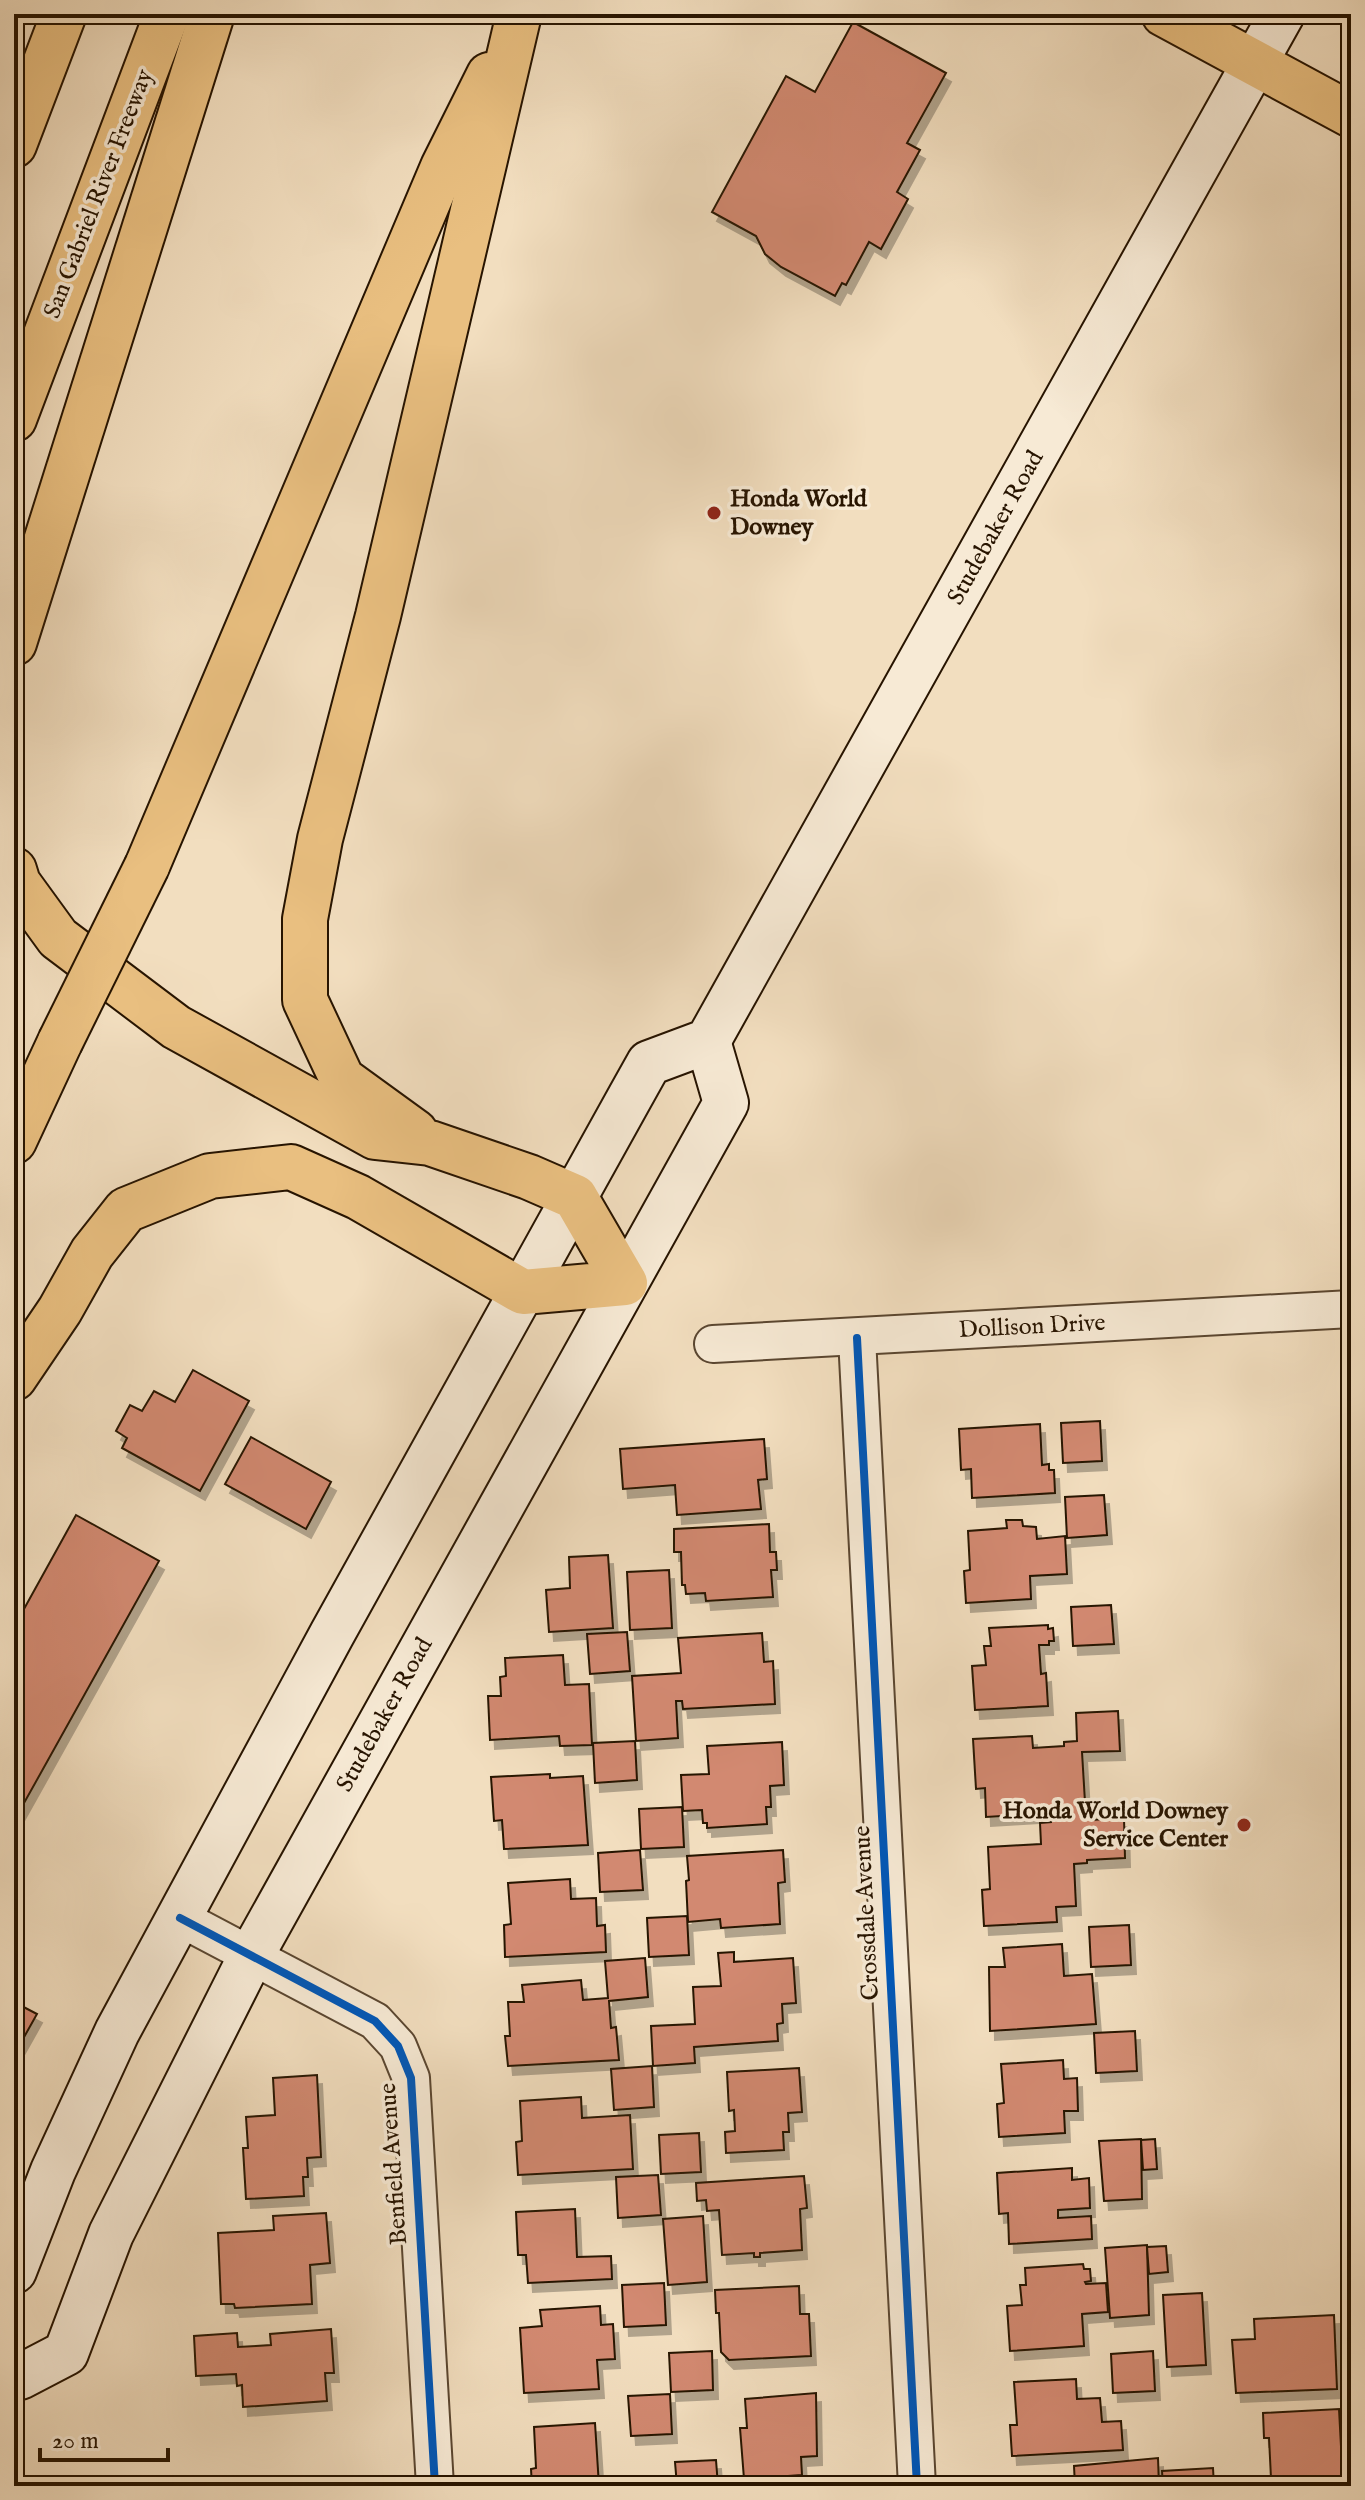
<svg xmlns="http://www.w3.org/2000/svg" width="1365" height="2500" viewBox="0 0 1365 2500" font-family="'IM FELL English',serif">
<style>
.building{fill:#d28971;stroke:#271400;stroke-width:2;filter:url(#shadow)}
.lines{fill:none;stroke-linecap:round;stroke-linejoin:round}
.street-casing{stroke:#5a4630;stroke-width:40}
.secondary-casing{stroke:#271400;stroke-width:48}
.primary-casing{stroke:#271400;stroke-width:48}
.highway-casing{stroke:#271400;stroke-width:48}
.street{stroke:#f7ead5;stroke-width:36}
.secondary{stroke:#f7ead5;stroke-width:44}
.primary{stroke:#e9bf80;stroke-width:44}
.highway{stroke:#e9bf80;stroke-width:44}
.highway-bridge-casing{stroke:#271400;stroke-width:48;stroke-linecap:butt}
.highway-bridge{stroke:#e9bf80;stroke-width:44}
.cycleway-casing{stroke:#f7ead5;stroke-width:13}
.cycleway{stroke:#0057b8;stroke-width:8}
.poi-dot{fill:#8f2418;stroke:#f7ead5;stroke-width:3}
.labels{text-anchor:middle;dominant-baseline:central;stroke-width:7;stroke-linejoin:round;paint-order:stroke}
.street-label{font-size:24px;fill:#271400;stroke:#f7ead5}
.poi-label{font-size:24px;font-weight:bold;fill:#271400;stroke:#f7ead5;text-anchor:start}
</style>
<defs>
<filter id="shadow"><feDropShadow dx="5" dy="9" stdDeviation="0" flood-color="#0004"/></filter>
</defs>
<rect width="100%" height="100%" fill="#f2debf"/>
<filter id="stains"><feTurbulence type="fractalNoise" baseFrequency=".0025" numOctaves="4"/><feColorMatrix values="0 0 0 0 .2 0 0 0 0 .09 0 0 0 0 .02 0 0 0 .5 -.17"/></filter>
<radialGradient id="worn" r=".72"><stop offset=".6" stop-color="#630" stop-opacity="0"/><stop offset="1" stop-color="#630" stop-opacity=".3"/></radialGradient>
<g class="building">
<polygon points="853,22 946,73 907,143 920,150 897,192 908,199 881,249 869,242 846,285 842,283 835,296 781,267 765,254 756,236 712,212 786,76 815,92"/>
<polygon points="193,1370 249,1401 200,1491 122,1448 127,1438 116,1431 130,1405 142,1411 154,1391 175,1402"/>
<polygon points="1100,1421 1102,1461 1063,1463 1061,1423"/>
<polygon points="1040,1424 1042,1465 1049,1464 1049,1470 1054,1470 1055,1493 972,1498 971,1469 961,1470 959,1429"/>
<polygon points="251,1437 331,1482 306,1529 225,1484"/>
<polygon points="764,1439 767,1479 758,1480 761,1509 677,1515 675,1485 623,1489 620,1449"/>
<polygon points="1104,1495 1107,1535 1067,1538 1065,1497"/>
<polygon points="76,1515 159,1561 14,1821 14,1627"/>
<polygon points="1006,1520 1022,1520 1023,1526 1036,1527 1037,1539 1065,1536 1067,1574 1030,1576 1031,1599 966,1603 964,1571 970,1570 968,1531 1007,1528"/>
<polygon points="769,1524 770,1552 776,1552 777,1570 771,1570 773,1597 706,1601 705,1593 686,1594 685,1585 682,1585 681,1552 674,1552 674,1529"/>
<polygon points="608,1555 613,1628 549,1632 546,1590 570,1588 569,1557"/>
<polygon points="669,1570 672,1628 630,1630 627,1572"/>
<polygon points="1111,1605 1114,1644 1073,1646 1071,1607"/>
<polygon points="1048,1625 1048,1629 1053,1628 1054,1641 1049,1641 1049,1645 1039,1645 1041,1674 1046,1673 1048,1706 975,1710 972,1666 986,1665 984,1646 991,1646 989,1628"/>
<polygon points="627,1632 630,1671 590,1674 587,1634"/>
<polygon points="762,1633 764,1662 773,1661 775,1704 683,1709 682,1701 676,1701 678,1738 636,1741 632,1676 681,1673 678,1638"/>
<polygon points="563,1655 565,1685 589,1684 592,1745 560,1746 559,1736 490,1740 488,1696 501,1696 500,1677 506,1676 505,1658"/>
<polygon points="1118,1711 1120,1751 1082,1752 1085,1802 1090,1802 1091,1820 1124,1818 1125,1858 1087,1860 1087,1863 1074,1864 1076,1906 1056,1907 1057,1922 984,1926 982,1890 990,1889 988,1847 1041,1844 1040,1823 1051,1822 1051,1813 986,1817 985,1788 976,1789 973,1739 1032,1736 1033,1748 1064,1746 1064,1742 1077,1741 1076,1713"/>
<polygon points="635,1741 637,1780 595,1783 593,1743"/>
<polygon points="782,1742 784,1785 770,1786 771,1807 766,1807 767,1824 707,1828 707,1823 703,1823 702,1810 683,1811 681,1775 709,1774 707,1746"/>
<polygon points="550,1774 550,1778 583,1776 588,1845 504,1849 502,1820 494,1821 491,1777"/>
<polygon points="682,1807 684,1847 641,1849 639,1809"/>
<polygon points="640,1850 643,1890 600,1892 598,1853"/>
<polygon points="783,1850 785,1882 778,1883 780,1924 721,1928 720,1919 688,1922 686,1881 689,1880 687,1856"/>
<polygon points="570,1879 571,1899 596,1898 597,1926 605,1925 606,1952 505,1957 504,1925 511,1924 508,1883"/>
<polygon points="687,1916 689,1955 649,1957 647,1918"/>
<polygon points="1129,1925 1131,1965 1091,1967 1089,1927"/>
<polygon points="1062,1944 1064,1976 1092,1974 1096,2024 990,2031 989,1967 1005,1967 1003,1948"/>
<polygon points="734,1952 734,1962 793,1958 796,2003 782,2004 783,2023 777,2024 778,2041 694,2047 695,2063 653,2066 651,2026 695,2024 693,1987 721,1986 718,1953"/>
<polygon points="645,1958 648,1997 609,2001 611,2028 616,2027 619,2060 508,2066 505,2036 510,2036 508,2002 524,2002 522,1985 581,1980 583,2000 608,1998 605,1961"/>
<polygon points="14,2002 37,2014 14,2055"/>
<polygon points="1135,2031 1137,2071 1096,2073 1094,2033"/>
<polygon points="1063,2060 1064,2079 1077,2078 1078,2111 1064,2111 1065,2133 999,2137 997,2104 1004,2103 1001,2064"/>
<polygon points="652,2066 654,2107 614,2110 611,2069"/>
<polygon points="799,2068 802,2112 788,2113 789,2132 783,2132 784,2150 726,2153 725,2132 735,2131 734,2110 729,2111 727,2072"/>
<polygon points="317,2075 321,2157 307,2158 308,2177 303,2177 304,2196 246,2199 243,2148 248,2148 246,2117 275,2115 273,2078"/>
<polygon points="581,2097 582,2118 630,2115 633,2169 518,2175 516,2142 522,2141 520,2101"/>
<polygon points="699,2133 701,2172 661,2174 659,2135"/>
<polygon points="1141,2139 1142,2199 1104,2201 1099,2141"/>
<polygon points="1155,2139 1157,2169 1143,2170 1141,2140"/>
<polygon points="1072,2168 1072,2180 1089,2178 1090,2208 1058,2210 1058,2218 1091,2216 1092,2239 1009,2244 1008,2213 999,2214 997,2173"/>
<polygon points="658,2175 661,2215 618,2218 616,2177"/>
<polygon points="804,2176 807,2208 800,2209 802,2250 760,2253 760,2257 754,2257 754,2253 722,2255 719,2210 707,2211 706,2200 697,2201 696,2183"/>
<polygon points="575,2209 577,2257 611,2256 612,2279 528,2283 526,2255 518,2255 516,2212"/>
<polygon points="326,2213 330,2263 310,2265 312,2304 235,2308 234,2304 221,2304 218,2233 274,2230 273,2216"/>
<polygon points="703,2216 707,2282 668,2285 663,2219"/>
<polygon points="1147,2245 1149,2315 1110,2318 1105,2248"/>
<polygon points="1166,2246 1168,2272 1149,2274 1147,2247"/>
<polygon points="1083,2264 1084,2269 1090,2269 1091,2281 1085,2282 1086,2284 1106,2283 1108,2312 1082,2314 1084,2346 1010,2351 1007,2306 1022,2305 1020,2285 1026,2285 1025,2268"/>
<polygon points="664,2283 666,2325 624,2327 622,2285"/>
<polygon points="799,2286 800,2314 809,2314 811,2356 729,2360 721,2352 719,2313 716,2313 715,2290"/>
<polygon points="1202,2293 1206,2365 1167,2367 1163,2295"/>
<polygon points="600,2306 601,2325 613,2324 615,2359 597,2360 599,2389 524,2393 520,2328 542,2326 540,2310"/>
<polygon points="1334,2315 1337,2389 1236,2393 1232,2340 1255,2339 1254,2319"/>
<polygon points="331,2329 334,2373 325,2373 327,2401 243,2407 242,2385 237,2386 236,2374 196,2376 194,2336 237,2333 238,2347 271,2345 270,2334"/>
<polygon points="712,2351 713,2390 671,2392 669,2353"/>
<polygon points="1153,2351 1155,2391 1113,2393 1111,2354"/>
<polygon points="1076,2379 1077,2399 1100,2398 1102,2422 1121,2421 1123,2450 1012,2456 1010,2425 1017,2425 1014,2382"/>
<polygon points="816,2393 817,2456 801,2457 802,2475 744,2479 740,2428 747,2428 745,2399"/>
<polygon points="670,2394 672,2434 631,2436 628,2396"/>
<polygon points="1339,2409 1343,2484 1279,2486 1278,2478 1271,2478 1269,2438 1264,2438 1263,2413"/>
<polygon points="595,2423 599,2486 532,2486 531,2469 536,2468 534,2427"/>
<polygon points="1158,2458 1159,2486 1075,2486 1074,2466"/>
<polygon points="716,2460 718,2486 677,2486 675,2462"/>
<polygon points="1213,2468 1214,2486 1163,2486 1162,2471"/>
</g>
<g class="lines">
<defs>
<g id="street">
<polyline points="857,1338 917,2486"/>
<polyline points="713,1344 1351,1309"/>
<polyline points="180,1918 375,2021 398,2046 411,2078 435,2486"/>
</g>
<g id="secondary">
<polyline points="14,2271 53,2171 117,2032 332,1634 630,1097 649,1063 708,1041 1282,14"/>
<polyline points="20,2377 66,2353 111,2234 251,1956 726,1103 708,1041"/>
</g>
<polyline id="primary" points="1164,14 1351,115"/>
<g id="highway">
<polyline points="14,145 64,14"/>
<polyline points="14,419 167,14"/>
<polyline points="14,643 212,14"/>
<polyline points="147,866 443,167 489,75"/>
<polyline points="14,870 18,883 58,938 176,1027 375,1137 430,1143 529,1177 575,1197 625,1283 523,1292 358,1197 291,1167 210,1176 126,1210 92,1253 60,1310 14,1378"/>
<polyline points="415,1132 342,1079 305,1000 305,919 320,839 378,616 519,14"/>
<polyline points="14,1141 60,1042"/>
</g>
</defs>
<use href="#street" class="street-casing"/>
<use href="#secondary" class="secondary-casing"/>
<use href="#primary" class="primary-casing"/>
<use href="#highway" class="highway-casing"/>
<use href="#street" class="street"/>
<use href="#secondary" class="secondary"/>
<use href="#primary" class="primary"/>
<use href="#highway" class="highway"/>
<defs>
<polyline id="highway-bridge" points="60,1042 147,866"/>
</defs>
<use href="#highway-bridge" class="highway-bridge-casing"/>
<use href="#highway-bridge" class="highway-bridge"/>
<defs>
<g id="cycleway">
<polyline points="857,1338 917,2486"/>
<polyline points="180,1918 375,2021 398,2046 411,2078 435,2486"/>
</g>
</defs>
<use href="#cycleway" class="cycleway-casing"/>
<use href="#cycleway" class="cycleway"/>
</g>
<g class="poi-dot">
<circle cx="714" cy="513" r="8"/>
<circle cx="1244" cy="1825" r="8"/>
</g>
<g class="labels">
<g class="street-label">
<text transform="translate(99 194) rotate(-69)">San Gabriel River Freeway</text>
<text transform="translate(996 528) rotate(-61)">Studebaker Road</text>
<text transform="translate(1032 1327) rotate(-3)">Dollison Drive</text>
<text transform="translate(385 1715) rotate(-61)">Studebaker Road</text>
<text transform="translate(867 1913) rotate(-93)">Crossdale Avenue</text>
<text transform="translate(394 2164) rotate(-94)">Benfield Avenue</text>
</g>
<g class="poi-label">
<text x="730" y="499">Honda World<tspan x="730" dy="28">Downey</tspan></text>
<text x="1228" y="1811" text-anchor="end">Honda World Downey<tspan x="1228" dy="28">Service Center</tspan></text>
</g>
</g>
<rect width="1365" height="2500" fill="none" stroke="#f2debf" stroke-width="48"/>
<rect x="16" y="16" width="1333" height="2468" fill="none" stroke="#271400" stroke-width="4"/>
<rect x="24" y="24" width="1317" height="2452" fill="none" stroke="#271400" stroke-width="2"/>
<path d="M40 2448v12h128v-12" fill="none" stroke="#271400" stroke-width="4"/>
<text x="52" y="2448" font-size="24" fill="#271400" stroke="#f7ead5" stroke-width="6" paint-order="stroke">20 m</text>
<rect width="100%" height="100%" filter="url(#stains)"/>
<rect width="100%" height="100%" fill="url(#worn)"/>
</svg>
